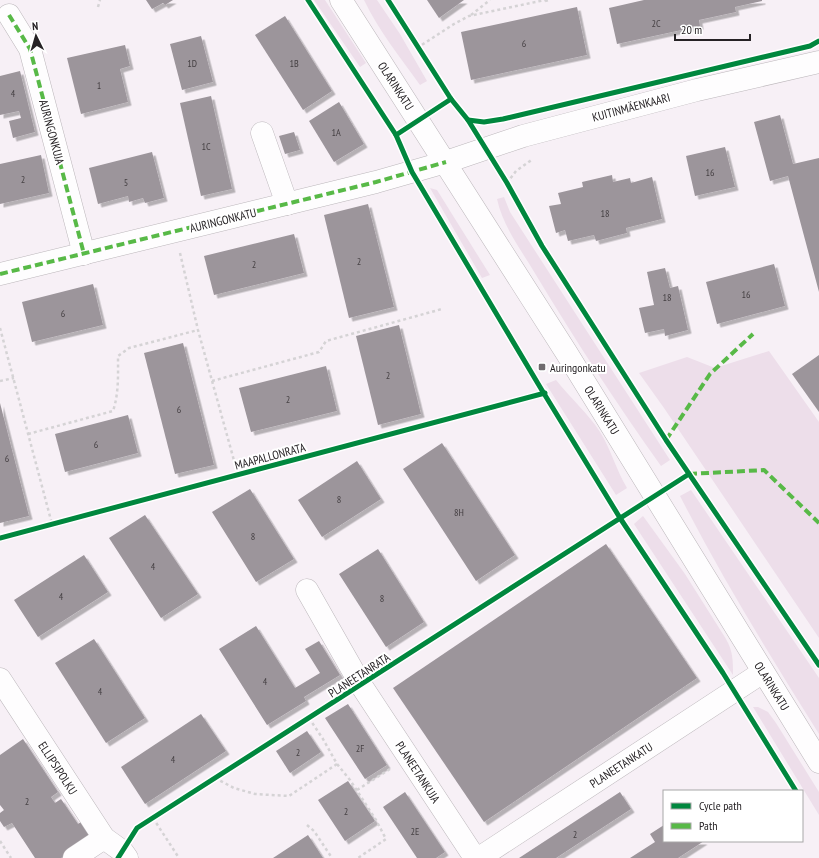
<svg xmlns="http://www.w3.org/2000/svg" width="819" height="858" viewBox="0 0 819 858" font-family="'PT Sans Narrow',sans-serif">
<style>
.green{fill:#eddeea}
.building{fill:#9c959b;filter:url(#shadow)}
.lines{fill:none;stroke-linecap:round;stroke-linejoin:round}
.minor-casing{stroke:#bcb7bb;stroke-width:23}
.major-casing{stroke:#bcb7bb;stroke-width:23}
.path{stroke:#d5d3d5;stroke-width:2.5;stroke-dasharray:3 3;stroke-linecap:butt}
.minor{stroke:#fefdfe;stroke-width:22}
.major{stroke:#fefdfe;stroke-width:22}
.quiet{stroke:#58b947;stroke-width:4;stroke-dasharray:8 4;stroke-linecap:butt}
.cycleway-casing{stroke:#fff;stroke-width:8}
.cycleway{stroke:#00873e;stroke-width:5}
.poi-dot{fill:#6f6a6e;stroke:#fff;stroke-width:1.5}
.labels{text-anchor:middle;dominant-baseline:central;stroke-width:4;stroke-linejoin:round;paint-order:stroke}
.number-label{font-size:10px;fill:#443f42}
.street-label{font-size:12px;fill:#262225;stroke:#fff}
.poi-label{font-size:12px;fill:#262225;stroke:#fff;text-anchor:start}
</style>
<defs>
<filter id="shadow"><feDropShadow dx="3.5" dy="3.5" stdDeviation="0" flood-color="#0004"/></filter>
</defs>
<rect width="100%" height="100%" fill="#f7f0f6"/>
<g class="green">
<polygon points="314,0 325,0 366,63 360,67"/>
<path d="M 364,0 L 377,0 L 400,34 L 427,81 L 420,85 C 400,57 379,31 364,0 Z"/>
<polygon points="430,188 437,190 490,275 482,278"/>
<path d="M 504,197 L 510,212 L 670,460 L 661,466 C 617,404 575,340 536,275 C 522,251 503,227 497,199 Z"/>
<polygon points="769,351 819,422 819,638 664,408 639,373 687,357 715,368"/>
<path d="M 556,380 C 570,398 588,413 600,432 C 611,449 616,470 627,488 L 616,495 L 546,384 Z"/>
<path d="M 691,490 L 819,678 L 819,734 C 770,656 722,578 680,496 Z"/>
<path d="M 643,516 L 685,574 L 726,639 C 733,651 733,661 733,675 L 634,524 Z"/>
<polygon points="753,707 758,707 768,712 776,723 819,792 819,815"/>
</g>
<g class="building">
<polygon points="146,0 173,0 165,5 163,3 152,9"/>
<polygon points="427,0 464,0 439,18"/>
<polygon points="644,0 762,0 762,1 735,7 736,12 699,20 700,26 617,44 609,8"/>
<polygon points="577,7 587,55 471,80 461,32"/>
<polygon points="285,16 332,91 303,110 255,35"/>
<polygon points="201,36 213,82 182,90 170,44"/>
<polygon points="125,45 130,66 120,69 128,102 81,114 67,58"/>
<polygon points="20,71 35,132 13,138 9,121 21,118 19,111 0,115 0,76"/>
<polygon points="211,96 232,189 201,196 180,103"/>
<polygon points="339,102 364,144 334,162 309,121"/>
<polygon points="780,115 793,164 819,158 819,292 788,176 770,181 754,122"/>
<polygon points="294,132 300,150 285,154 279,136"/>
<polygon points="725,147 735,187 695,196 686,156"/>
<polygon points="152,152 164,198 145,203 143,198 129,202 128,196 98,204 89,168"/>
<polygon points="41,155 49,193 0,204 0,164"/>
<polygon points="612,175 613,182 630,178 631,183 652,177 662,219 626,228 627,233 596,241 594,235 568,241 565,230 556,233 549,206 561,204 558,193 583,187 582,182"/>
<polygon points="368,204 394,307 349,318 324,215"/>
<polygon points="294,234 304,273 214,295 204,256"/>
<polygon points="774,264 785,306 717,324 706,282"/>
<polygon points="665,268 670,288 678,286 688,330 665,336 664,329 645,333 639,308 654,305 647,272"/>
<polygon points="93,284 103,325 32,342 22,302"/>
<polygon points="399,325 421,414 378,425 356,336"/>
<polygon points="183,343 214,465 175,474 144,353"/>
<polygon points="819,355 819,412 792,374"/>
<polygon points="326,366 337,411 251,432 239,388"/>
<polygon points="0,403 29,516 0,523"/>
<polygon points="128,415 138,453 65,472 55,434"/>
<polygon points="442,443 515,555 476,581 403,469"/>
<polygon points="357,461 381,499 322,537 298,500"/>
<polygon points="250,489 294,559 256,582 212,512"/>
<polygon points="145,515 198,594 161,618 109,538"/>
<polygon points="606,544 697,678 484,822 393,688"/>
<polygon points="378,549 424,622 386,647 339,574"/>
<polygon points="84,555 108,592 38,637 14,600"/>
<polygon points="256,626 295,688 320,673 305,649 319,641 340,675 304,697 306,701 267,725 219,649"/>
<polygon points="94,639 145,718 106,743 55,663"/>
<polygon points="348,704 387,765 365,779 325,718"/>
<polygon points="201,714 226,751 145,804 121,767"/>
<polygon points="307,731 321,752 290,773 276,751"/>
<polygon points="23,739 58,792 51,797 55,803 61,799 78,824 81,822 94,841 78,847 61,858 35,858 12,823 4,827 0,821 0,813 4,810 0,805 0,755"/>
<polygon points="348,781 375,821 345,841 318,800"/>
<polygon points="405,792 445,852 436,858 417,858 383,807"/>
<polygon points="620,792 631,809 556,858 519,858"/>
<polygon points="664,825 664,841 704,841 678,858 630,858 655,842 650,834"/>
<polygon points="308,835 323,858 273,858"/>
</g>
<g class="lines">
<defs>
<g id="minor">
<polyline points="9,15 30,49 84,254"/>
<polyline points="262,133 287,204"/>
<polyline points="0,274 376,182 446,162 523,136 697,90 819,62"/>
<polyline points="307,590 361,685 475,858"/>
<polyline points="0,679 104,838 122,851 127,858"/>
<polyline points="74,858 104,838"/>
<polyline points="479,858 763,672"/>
</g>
<polyline id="major" points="341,0 566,352 819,762"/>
</defs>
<use href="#minor" class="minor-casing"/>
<use href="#major" class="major-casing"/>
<g class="path">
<polyline points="545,1 549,0"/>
<polyline points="98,7 100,0"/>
<polyline points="471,15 490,0"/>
<polyline points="417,48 454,24 469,16 545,0"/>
<polyline points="507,183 516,171 533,159"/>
<polyline points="180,253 198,330 238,475"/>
<polyline points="0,328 52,524"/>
<polyline points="0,381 14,378"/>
<polyline points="212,381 319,352 326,341 442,309"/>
<path d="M 28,434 L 113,411 C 119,393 118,374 118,356 L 129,348 L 198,330"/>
<polyline points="309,718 323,739 337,764 350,780 376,820 386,839 358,858"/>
<polyline points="215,778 234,788 255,794 289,796 337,764"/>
<polyline points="357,790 390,769"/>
<polyline points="153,818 179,858"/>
<polyline points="307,825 314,831 332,858"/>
<polyline points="0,841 11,858"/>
</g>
<use href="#minor" class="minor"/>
<use href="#major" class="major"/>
<g class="quiet">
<polyline points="9,15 30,49 84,254"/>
<polyline points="0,274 376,182 446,162"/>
<polyline points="666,440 710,374 753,334"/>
<polyline points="689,474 764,470 819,523"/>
</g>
<defs>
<g id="cycleway">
<polyline points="308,0 396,135 412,172 540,387 620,518 723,673 796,791"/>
<polyline points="388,0 451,99 468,120 507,183 542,246 666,440 819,665"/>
<polyline points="468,120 484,122 503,119 810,46 819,41"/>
<polyline points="396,135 451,99"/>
<polyline points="0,538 545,393"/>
<polyline points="118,858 137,828 689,474"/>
</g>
</defs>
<use href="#cycleway" class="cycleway-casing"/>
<use href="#cycleway" class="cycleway"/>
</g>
<rect class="poi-dot" x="538" y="363" width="8" height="8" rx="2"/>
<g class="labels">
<g class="number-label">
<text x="656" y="23">2C</text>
<text x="524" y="43">6</text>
<text x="192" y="63">1D</text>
<text x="294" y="63">1B</text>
<text x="99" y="85">1</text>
<text x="13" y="93">4</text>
<text x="336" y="132">1A</text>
<text x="206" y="146">1C</text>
<text x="710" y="172">16</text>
<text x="23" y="179">2</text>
<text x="126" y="182">5</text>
<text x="605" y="213">18</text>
<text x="359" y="261">2</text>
<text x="254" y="264">2</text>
<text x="746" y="294">16</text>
<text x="667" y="297">18</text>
<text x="63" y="313">6</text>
<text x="388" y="375">2</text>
<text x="288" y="399">2</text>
<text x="179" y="409">6</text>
<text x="96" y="444">6</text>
<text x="7" y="458">6</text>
<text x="339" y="499">8</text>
<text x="459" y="512">8H</text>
<text x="253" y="536">8</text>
<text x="153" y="566">4</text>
<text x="61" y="596">4</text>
<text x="382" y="598">8</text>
<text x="265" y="681">4</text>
<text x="100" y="691">4</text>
<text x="360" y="748">2F</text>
<text x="298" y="752">2</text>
<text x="173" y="759">4</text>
<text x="27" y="801">2</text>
<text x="346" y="811">2</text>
<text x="415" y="831">2E</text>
<text x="575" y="834">2</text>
</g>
<g class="street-label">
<text transform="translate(396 86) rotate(57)">OLARINKATU</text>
<text transform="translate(631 107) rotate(-15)">KUITINMÄENKAARI</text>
<text transform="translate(52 132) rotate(75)">AURINGONKUJA</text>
<text transform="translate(223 220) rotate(-14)">AURINGONKATU</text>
<text transform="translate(602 410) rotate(58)">OLARINKATU</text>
<text transform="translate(270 456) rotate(-15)">MAAPALLONRATA</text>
<text transform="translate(359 675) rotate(-33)">PLANEETANRATA</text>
<text transform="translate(772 686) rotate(58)">OLARINKATU</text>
<text transform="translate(621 765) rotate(-33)">PLANEETANKATU</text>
<text transform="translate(58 768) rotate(57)">ELLIPSIPOLKU</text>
<text transform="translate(418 772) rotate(57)">PLANEETANKUJA</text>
</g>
<g class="poi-label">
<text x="550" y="367">Auringonkatu</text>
</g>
</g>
<rect x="663" y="790" width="140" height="52" fill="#ffffff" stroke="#a8a7a8"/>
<rect x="671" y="803" width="20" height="6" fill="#00873e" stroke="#a8a7a8"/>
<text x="699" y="810" font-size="12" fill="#262225">Cycle path</text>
<rect x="671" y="823" width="20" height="6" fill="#58b947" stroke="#a8a7a8"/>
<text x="699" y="830" font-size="12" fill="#262225">Path</text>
<g transform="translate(36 36) rotate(355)" stroke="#ffffff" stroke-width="3" paint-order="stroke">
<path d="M0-3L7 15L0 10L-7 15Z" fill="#262225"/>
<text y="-6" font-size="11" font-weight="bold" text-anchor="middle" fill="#262225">N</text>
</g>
<path d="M675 34v6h75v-6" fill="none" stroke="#262225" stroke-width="2"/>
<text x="681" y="34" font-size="12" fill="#262225" stroke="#ffffff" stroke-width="3" paint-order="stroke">20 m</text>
</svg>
